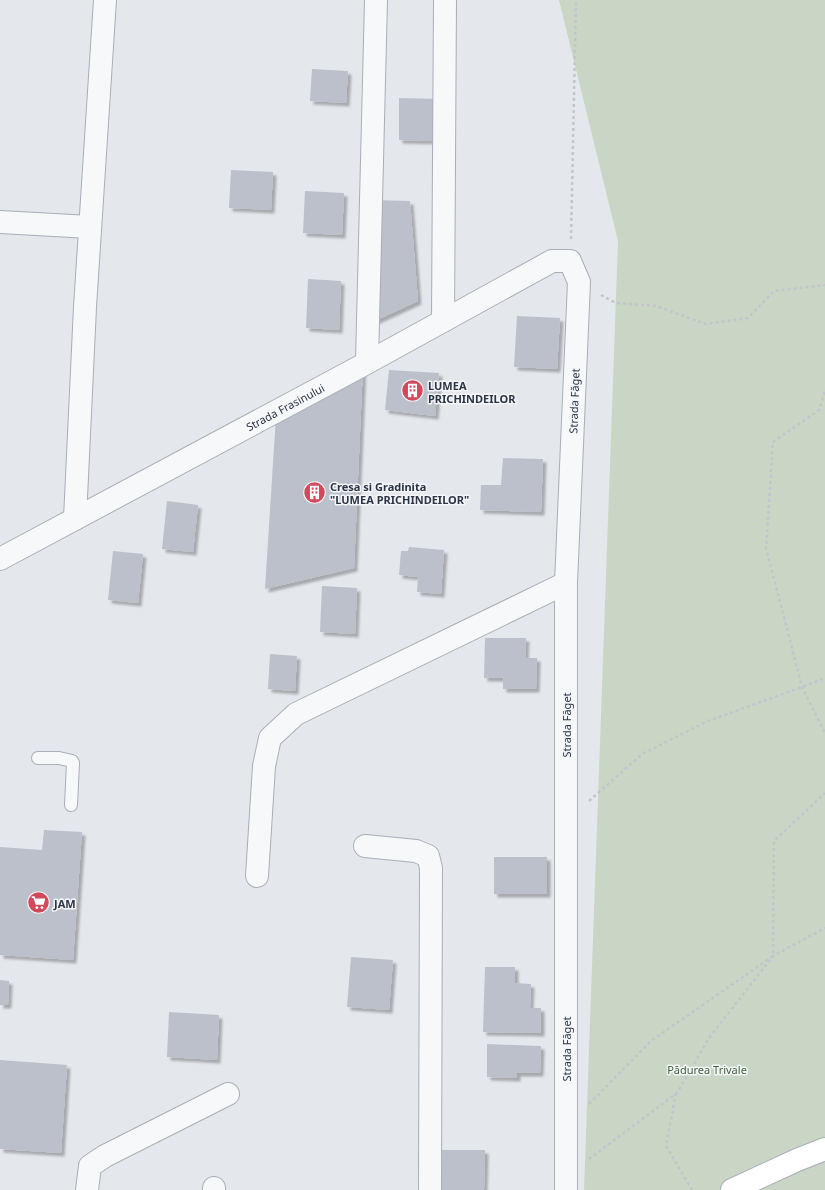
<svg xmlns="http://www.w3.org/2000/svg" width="825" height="1190" viewBox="0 0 825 1190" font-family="'Noto Sans',sans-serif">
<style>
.green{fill:#c9d6c5}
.building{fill:#bbc0ca;filter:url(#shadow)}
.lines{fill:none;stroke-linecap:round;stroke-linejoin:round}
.service-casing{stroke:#a9aeb7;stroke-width:14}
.minor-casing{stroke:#a9aeb7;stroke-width:24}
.secondary-casing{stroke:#a9aeb7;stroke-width:24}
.path{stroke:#c2c5cb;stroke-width:2.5;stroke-dasharray:3 3;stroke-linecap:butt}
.service{stroke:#f7f8fa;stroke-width:12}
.minor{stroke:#f7f8fa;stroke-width:22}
.secondary{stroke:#fff;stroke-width:22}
.labels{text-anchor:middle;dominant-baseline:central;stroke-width:3;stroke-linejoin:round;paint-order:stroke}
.poi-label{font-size:11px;font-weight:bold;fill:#2b3445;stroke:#f4f6f9;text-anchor:start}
.street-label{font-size:11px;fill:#2b3445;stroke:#f4f6f9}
.park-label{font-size:11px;fill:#3f6138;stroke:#f4f6f9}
</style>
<defs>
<filter id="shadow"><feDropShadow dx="3.5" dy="3.5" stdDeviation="1" flood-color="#0004"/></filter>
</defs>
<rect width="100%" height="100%" fill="#e4e7ec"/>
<polygon class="green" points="559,0 825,0 825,1190 584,1190 618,241"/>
<g class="building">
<polygon points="312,69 348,71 346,103 310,101"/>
<polygon points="399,98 440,99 439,141 399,140"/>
<polygon points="231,170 273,172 271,210 229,208"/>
<polygon points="305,191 344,193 342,235 303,233"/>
<polygon points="371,200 410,201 418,301 368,324"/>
<polygon points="308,279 341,281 339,330 306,328"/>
<polygon points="517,316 560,318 557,369 514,367"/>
<polygon points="363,365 354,568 265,589 276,416"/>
<polygon points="389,370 439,373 435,416 385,410"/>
<polygon points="503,458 543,459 541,512 480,510 481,485 501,485"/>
<polygon points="167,501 198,505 193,552 162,549"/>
<polygon points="409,547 444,550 441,594 417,592 418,577 399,575 401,551 408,551"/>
<polygon points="113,551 143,554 138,603 108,600"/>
<polygon points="322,586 357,588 355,634 320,632"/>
<polygon points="485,638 526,638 525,658 537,658 536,689 503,689 503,678 484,678"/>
<polygon points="270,654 297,656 295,691 268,689"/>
<polygon points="44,830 82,832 73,960 0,955 0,847 42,850"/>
<rect x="494" y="857" width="53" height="37"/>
<polygon points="351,957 393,960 389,1010 347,1007"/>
<polygon points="485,967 515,967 515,983 531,984 530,1008 541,1008 541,1033 483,1032"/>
<polygon points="0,980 9,981 8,1005 0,1005"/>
<polygon points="169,1012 219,1015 217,1060 167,1057"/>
<polygon points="487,1044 541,1046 540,1073 517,1073 517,1078 487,1077"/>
<polygon points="0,1060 67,1065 61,1153 0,1149"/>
<polygon points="438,1150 485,1150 484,1190 437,1190"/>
</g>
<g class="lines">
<defs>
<polyline id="service" points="38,758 59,758 72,761 73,763 71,805"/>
<g id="minor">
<polyline points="0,222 90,227"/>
<polyline points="443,321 445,0"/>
<polyline points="367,362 376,0"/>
<polyline points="75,519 85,307 105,0"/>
<path id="s1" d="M 0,559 L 363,365 L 552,261 L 570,261 L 579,282 L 566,583 L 566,1190"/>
<polyline points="365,846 416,851 428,856 431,868 430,1190"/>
<polyline points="257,876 264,766 270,738 296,714 566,583"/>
<polyline points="214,1188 214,1190"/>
<polyline points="87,1190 90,1166 105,1156 228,1094"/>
</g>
<polyline id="secondary" points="732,1190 797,1160 825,1149"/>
</defs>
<use href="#service" class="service-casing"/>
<use href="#minor" class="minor-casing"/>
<use href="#secondary" class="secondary-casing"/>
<g class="path">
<polyline points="571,239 576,0"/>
<polyline points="601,295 616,303 656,306 706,324 748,318 774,291 825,285"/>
<polyline points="825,392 819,410 773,442 766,548 802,687 825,733"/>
<polyline points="589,801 642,754 708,721 802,687 825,678"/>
<polyline points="676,1093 666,1146 692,1190"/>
<polyline points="589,1104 651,1041 773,956 774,841 825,793"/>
<polyline points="589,1159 677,1093 709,1038 773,956 825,928"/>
</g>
<use href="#service" class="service"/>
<use href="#minor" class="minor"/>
<use href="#secondary" class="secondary"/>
</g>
<defs>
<symbol id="building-disc" viewBox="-11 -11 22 22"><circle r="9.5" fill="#d1495b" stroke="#f4f6f9"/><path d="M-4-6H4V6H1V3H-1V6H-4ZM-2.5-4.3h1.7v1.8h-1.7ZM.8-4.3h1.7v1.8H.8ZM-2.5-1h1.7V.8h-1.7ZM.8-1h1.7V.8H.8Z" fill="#fff"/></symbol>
<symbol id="supermarket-disc" viewBox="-11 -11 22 22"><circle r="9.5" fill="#d1495b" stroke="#f4f6f9"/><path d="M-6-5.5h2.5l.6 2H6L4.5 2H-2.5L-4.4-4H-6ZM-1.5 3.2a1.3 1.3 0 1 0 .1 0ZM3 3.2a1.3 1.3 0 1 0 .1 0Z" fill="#fff"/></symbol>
</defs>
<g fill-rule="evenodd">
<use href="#building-disc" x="400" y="378" width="25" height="25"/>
<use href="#building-disc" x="302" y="480" width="25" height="25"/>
<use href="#supermarket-disc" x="26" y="890" width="25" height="25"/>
</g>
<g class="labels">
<g class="poi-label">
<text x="428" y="385">LUMEA<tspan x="428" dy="13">PRICHINDEILOR</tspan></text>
<text x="330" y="486">Cresa si Gradinita<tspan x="330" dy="13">"LUMEA PRICHINDEILOR"</tspan></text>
<text x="54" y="903">JAM</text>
</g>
<g class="street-label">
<text transform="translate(574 401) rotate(-88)">Strada Făget</text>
<text stroke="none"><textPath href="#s1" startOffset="323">Strada Frasinului</textPath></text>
<text transform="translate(566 725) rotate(-90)">Strada Făget</text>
<text transform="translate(566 1049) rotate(-90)">Strada Făget</text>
</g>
<g class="park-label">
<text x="707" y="1069">Pădurea Trivale</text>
</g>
</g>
</svg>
